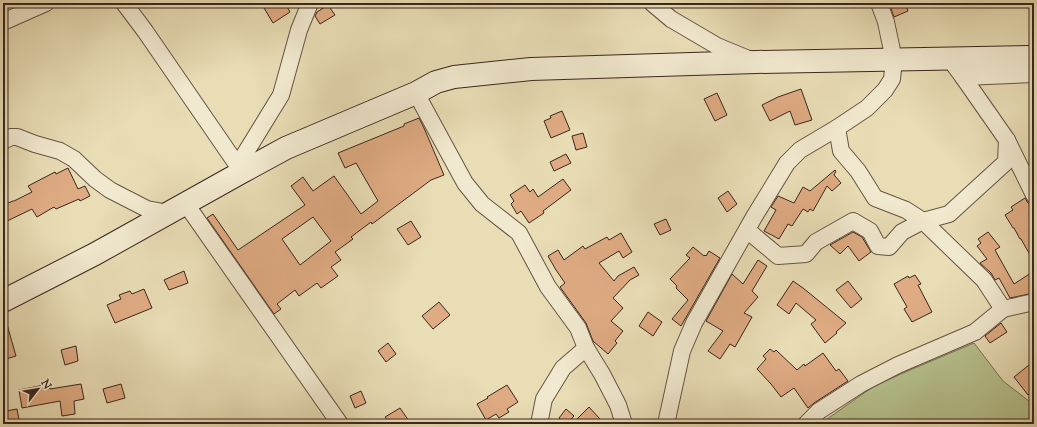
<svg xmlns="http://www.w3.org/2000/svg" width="1037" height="427" viewBox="0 0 1037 427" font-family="'Sorts Mill Goudy',serif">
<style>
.green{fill:#b6c18d;stroke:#787456}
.building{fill:#dfab83;stroke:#3a261e;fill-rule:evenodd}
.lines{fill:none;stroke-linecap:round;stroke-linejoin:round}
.street-casing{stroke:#665444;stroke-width:18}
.secondary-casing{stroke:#3a261e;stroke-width:24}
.street{stroke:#f1e9cf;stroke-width:16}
.secondary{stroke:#f1e9cf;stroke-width:22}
</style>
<rect width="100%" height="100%" fill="#e9ddb5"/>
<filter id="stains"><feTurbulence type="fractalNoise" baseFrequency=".005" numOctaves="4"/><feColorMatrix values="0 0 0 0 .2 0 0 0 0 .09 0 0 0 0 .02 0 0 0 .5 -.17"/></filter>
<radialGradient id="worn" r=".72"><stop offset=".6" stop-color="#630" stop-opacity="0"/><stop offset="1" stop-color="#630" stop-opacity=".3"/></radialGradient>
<polygon class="green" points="974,343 1003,381 1034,405 1034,424 820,424 874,386 910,370"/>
<g class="building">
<polygon points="261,3 285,3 290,12 273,23"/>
<polygon points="889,3 905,3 908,11 894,17"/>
<polygon points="328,5 335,15 320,24 315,16 317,12"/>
<polygon points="801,89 812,120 795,125 790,111 770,121 762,105 778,97"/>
<polygon points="717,93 727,115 715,121 704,99"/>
<polygon points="562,111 570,130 551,138 544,121 551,118 550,116"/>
<path d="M 419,118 L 424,128 L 444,175 L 431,180 L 372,224 L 371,222 L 351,237 L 353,239 L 335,252 L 341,260 L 331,267 L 338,276 L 321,288 L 317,283 L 299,296 L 295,290 L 277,304 L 281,309 L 274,314 L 207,218 L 213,214 L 238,250 L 305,205 L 291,186 L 303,177 L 313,191 L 334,176 L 361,214 L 378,201 L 356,163 L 345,168 L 338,153 L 404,126 L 404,124 ZM 313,217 L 331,241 L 300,265 L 282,239 Z"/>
<polygon points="583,133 587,147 576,150 572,136"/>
<polygon points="566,154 571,163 554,171 550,162"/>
<polygon points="68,168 78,189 85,186 90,196 80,201 79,199 56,209 54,207 37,217 32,209 3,223 3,205 13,201 14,201 32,192 28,186 55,172 56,174"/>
<polygon points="835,170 836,171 834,175 841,183 832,191 827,186 813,211 810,209 808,212 803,209 792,226 788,224 779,239 764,231 776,210 771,207 778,196 794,203 803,187 810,191"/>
<polygon points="563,179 571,190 543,211 544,213 529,223 521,211 517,214 511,204 514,201 510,195 525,185 530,192 533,189 538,197"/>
<polygon points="728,191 737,204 727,212 718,198"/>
<polygon points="1025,198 1028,203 1031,204 1034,209 1034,212 1029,215 1034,225 1034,262 1021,239 1020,239 1014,228 1013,228 1005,215 1013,210 1011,207"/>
<polygon points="666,219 671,230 660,235 654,224"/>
<polygon points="411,221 421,237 408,245 397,229"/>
<polygon points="853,232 862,237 871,252 859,261 848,246 840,254 830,245"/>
<polygon points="988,232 1000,247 995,250 1014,284 1034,271 1034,293 1010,298 999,278 995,280 991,273 980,263 987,259 977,246 981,243 978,239"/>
<polygon points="621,233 632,252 623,258 619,251 599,263 614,281 618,276 634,267 639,275 630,280 613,298 623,308 611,321 623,331 615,341 617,343 608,354 593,341 586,323 560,287 565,283 556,270 548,256 558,250 564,260 583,246 585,249 607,237 609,240"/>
<polygon points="693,247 704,256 705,255 706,256 709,251 720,258 681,326 672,319 688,300 676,288 677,286 670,279 690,258 686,255"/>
<polygon points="758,260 767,266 752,291 758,297 744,313 752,317 735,347 730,344 720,359 708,351 723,331 706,321 732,274 743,284"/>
<polygon points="184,271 188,283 169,290 164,280"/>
<polygon points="915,275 921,284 918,285 932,312 912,322 904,309 907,307 894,284 908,276 909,278"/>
<polygon points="793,281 803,288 846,323 836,332 837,333 825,343 811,324 816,320 796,303 789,314 777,305"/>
<polygon points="848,281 862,299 851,308 836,290"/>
<polygon points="144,289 152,308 115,323 107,305 121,299 119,295 130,291 132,294"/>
<polygon points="439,302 450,315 433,329 422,316"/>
<polygon points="648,312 662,322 653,336 639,326"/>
<polygon points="3,321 6,321 16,356 3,360"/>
<polygon points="1001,323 1007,332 990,343 985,336"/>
<polygon points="388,343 396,354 386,362 378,351"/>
<polygon points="76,346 78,361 65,365 61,350"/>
<polygon points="770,349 774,352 776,350 797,370 804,364 805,366 823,353 836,371 839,369 848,381 814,403 808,408 794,388 781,397 771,384 757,369 766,359 763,356"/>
<polygon points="1034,361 1034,390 1028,395 1014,377"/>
<polygon points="49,384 50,389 81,384 84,399 74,401 75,414 62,416 60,401 22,408 19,390"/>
<polygon points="121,384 125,398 107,403 103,389"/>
<polygon points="507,385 518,402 507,409 509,412 499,418 496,414 486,420 477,404 488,398 487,397"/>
<polygon points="361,391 366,403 355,408 350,396"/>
<polygon points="589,407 600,419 595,424 572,424"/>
<polygon points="400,408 411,424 390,424 385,417"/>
<polygon points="17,409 19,420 8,422 6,411"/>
<polygon points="566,409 574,416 567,424 566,424 559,418"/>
</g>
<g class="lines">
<defs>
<g id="street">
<polyline points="124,3 145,31 242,172"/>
<polyline points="652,3 671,19 717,46 751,60"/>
<polyline points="3,22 46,3"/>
<polyline points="949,58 963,77 1007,140 1034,195"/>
<polyline points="963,77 1034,74"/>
<polyline points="416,93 465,183 482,204 519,233 548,287 578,328 586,348 602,374 618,405 624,424"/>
<polyline points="837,128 841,151 858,171 875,198 906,210 923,221 984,280 1003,309 1034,302"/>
<polyline points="3,141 11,137 17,137 35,144 60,151 74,159 95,179 110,190 147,209 169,213"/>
<polyline points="238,165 281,95 299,30 310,3"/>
<polyline points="186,204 340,424"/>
<polyline points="747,230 778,256 806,254 816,242 853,221 870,231 878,246 889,247 902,232 923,221 949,214 1006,162 1007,140"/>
<polyline points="539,424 544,399 563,368 586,348"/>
<polyline points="666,424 682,351 694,323 754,217 787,163 800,150 837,128 867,108 885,90 892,79 894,60 886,22 879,3"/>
<polyline points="806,424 819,411 861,384 898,365 975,332 1003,309"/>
</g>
<polyline id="secondary" points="3,301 95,254 242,172 286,148 416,93 436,82 454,77 531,69 756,62 1034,57"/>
</defs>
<use href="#street" class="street-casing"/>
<use href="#secondary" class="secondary-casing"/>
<use href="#street" class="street"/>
<use href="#secondary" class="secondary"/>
</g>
<rect width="1037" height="427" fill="none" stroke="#e9ddb5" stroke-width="16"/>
<rect x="4" y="4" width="1029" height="419" fill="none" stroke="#3a261e" stroke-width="2"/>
<rect x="8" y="8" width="1021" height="411" fill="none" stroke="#3a261e"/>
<g transform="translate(38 389) rotate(59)" stroke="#f1e9cf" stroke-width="3" paint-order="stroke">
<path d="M0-3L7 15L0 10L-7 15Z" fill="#3a261e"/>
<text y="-6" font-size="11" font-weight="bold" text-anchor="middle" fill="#3a261e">N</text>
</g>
<rect width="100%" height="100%" filter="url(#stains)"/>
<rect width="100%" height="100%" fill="url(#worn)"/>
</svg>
